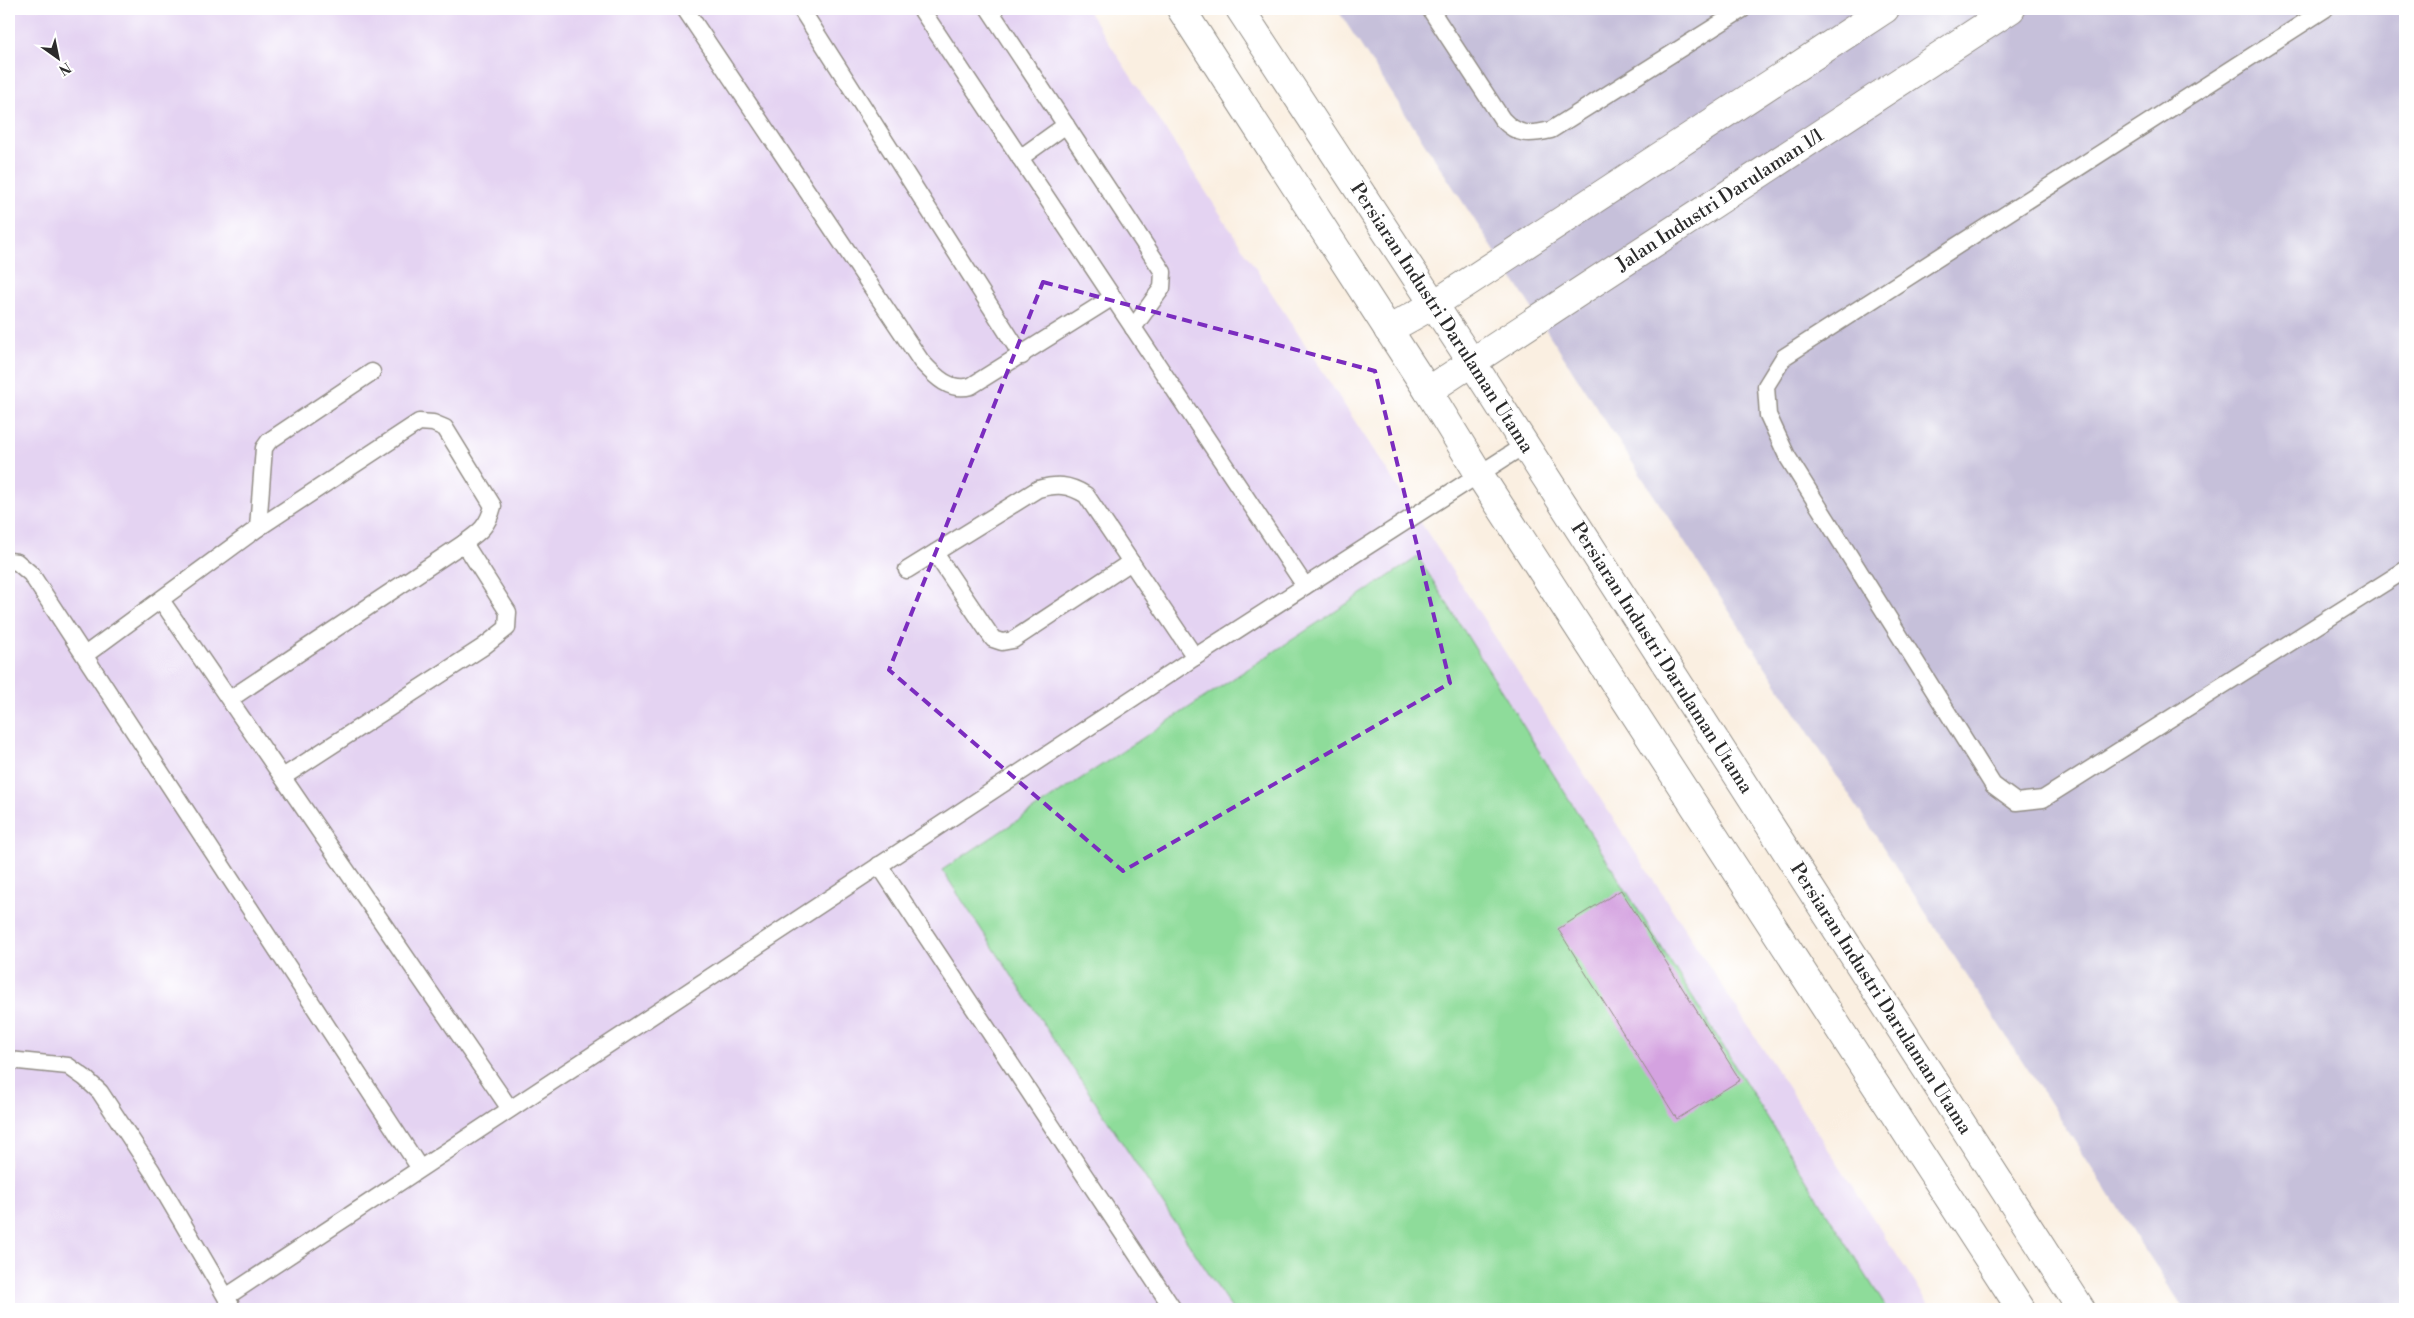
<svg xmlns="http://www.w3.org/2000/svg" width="2414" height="1318" viewBox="0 0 2414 1318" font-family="'Libre Bodoni',serif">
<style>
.built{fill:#e4d3f2}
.industrial{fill:#c6c0da}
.green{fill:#8edc9a;stroke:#5c8462}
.building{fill:#d4a2e0}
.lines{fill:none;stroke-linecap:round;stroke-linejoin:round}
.service-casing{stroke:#928d86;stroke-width:19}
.minor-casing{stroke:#928d86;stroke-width:30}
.tertiary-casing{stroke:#928d86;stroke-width:30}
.service{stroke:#fff;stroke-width:16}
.minor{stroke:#fff;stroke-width:28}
.tertiary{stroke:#fff;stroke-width:28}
.marked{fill:none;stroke:#7b2cbf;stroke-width:4;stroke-dasharray:10 6;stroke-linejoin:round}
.labels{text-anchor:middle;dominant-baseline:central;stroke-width:4;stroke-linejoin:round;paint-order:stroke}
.street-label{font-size:19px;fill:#2b2b2b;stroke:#fff}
</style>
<rect width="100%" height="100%" fill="#fff"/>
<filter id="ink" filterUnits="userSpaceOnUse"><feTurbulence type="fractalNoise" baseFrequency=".02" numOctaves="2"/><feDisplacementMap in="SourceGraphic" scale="10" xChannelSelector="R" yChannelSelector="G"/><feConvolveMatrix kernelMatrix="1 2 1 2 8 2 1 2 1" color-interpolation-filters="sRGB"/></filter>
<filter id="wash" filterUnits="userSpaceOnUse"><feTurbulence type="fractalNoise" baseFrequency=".0096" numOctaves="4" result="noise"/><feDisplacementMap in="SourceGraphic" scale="20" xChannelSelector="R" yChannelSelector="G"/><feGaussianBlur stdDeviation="1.12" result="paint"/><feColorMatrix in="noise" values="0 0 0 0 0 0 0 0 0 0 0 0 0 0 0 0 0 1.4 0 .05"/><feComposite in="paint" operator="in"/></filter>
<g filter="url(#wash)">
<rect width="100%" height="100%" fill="#faefe1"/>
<polygon class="built" points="9,9 1087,9 1932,1309 9,1309"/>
<polygon class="industrial" points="1337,9 2405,9 2405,1309 2184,1309"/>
<polygon class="green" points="1418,557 1887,1309 1232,1309 942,870"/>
<g id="blocks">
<polygon class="building" points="1621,890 1740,1080 1677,1119 1558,929"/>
</g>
</g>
<g filter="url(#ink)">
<use href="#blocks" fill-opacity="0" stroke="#928d86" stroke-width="1"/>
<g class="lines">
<defs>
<g id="service">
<path d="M 685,9 L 921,361 C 935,376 949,392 971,386 L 1113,297"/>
<polyline points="801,9 1022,356"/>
<polyline points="921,9 1305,586"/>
<polyline points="989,9 1163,272 1162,288 1133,328"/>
<path d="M 1430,9 L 1502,119 C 1518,136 1529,135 1551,130 L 1743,9"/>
<polyline points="2325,9 1784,357 1766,386 1768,415 1787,456 1993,785 2016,802 2043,799 2405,570"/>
<polyline points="1020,158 1066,125"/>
<polyline points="258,528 264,448 269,441 372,372"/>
<polyline points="935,553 993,639 1002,642 1013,640 1131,562"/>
<polyline points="9,561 17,562 31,574 419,1167"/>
<path d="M 907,570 L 1038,489 C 1057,484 1068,484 1086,495 L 1195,657"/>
<polyline points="161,600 510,1109"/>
<path d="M 85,655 L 258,528 L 419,422 L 433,423 L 445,428 L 493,506 C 488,526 480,532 464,543 L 230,699"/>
<polyline points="283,777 483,647 507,628 508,612 464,543"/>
<polyline points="879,865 1173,1309"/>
<polyline points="9,1060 68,1066 85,1078 100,1092 152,1171 233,1309"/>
<polyline points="226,1297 1195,657 1523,446"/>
</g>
<g id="minor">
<polyline points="1388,330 1433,305 1885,9"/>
<path id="s1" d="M 1428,391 L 2011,9"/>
</g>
<g id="tertiary">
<polyline points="1181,9 1428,391 1479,474 2021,1309"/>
<path id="s2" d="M 1240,9 L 1471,361 L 2081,1309"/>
</g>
</defs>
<use href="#service" class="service-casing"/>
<use href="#minor" class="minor-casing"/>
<use href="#tertiary" class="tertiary-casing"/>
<use href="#service" class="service"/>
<use href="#minor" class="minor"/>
<use href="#tertiary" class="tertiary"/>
</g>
</g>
<path class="marked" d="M 1043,282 L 1375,371 L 1450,683 L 1123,871 L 889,670 Z"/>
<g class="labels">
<g class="street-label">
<text stroke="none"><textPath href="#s1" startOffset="349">Jalan Industri Darulaman 1/1</textPath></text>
<text stroke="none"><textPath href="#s2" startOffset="369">Persiaran Industri Darulaman Utama</textPath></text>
<text stroke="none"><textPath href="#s2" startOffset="774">Persiaran Industri Darulaman Utama</textPath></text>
<text stroke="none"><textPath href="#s2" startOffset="1179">Persiaran Industri Darulaman Utama</textPath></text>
</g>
</g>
<rect width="2414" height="1318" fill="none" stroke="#fff" stroke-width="30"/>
<g transform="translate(58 58) rotate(147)" stroke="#ffffff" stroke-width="4" paint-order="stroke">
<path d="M0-4L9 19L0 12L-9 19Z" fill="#2b2b2b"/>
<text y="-8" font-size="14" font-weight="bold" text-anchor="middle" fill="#2b2b2b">N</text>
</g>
</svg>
